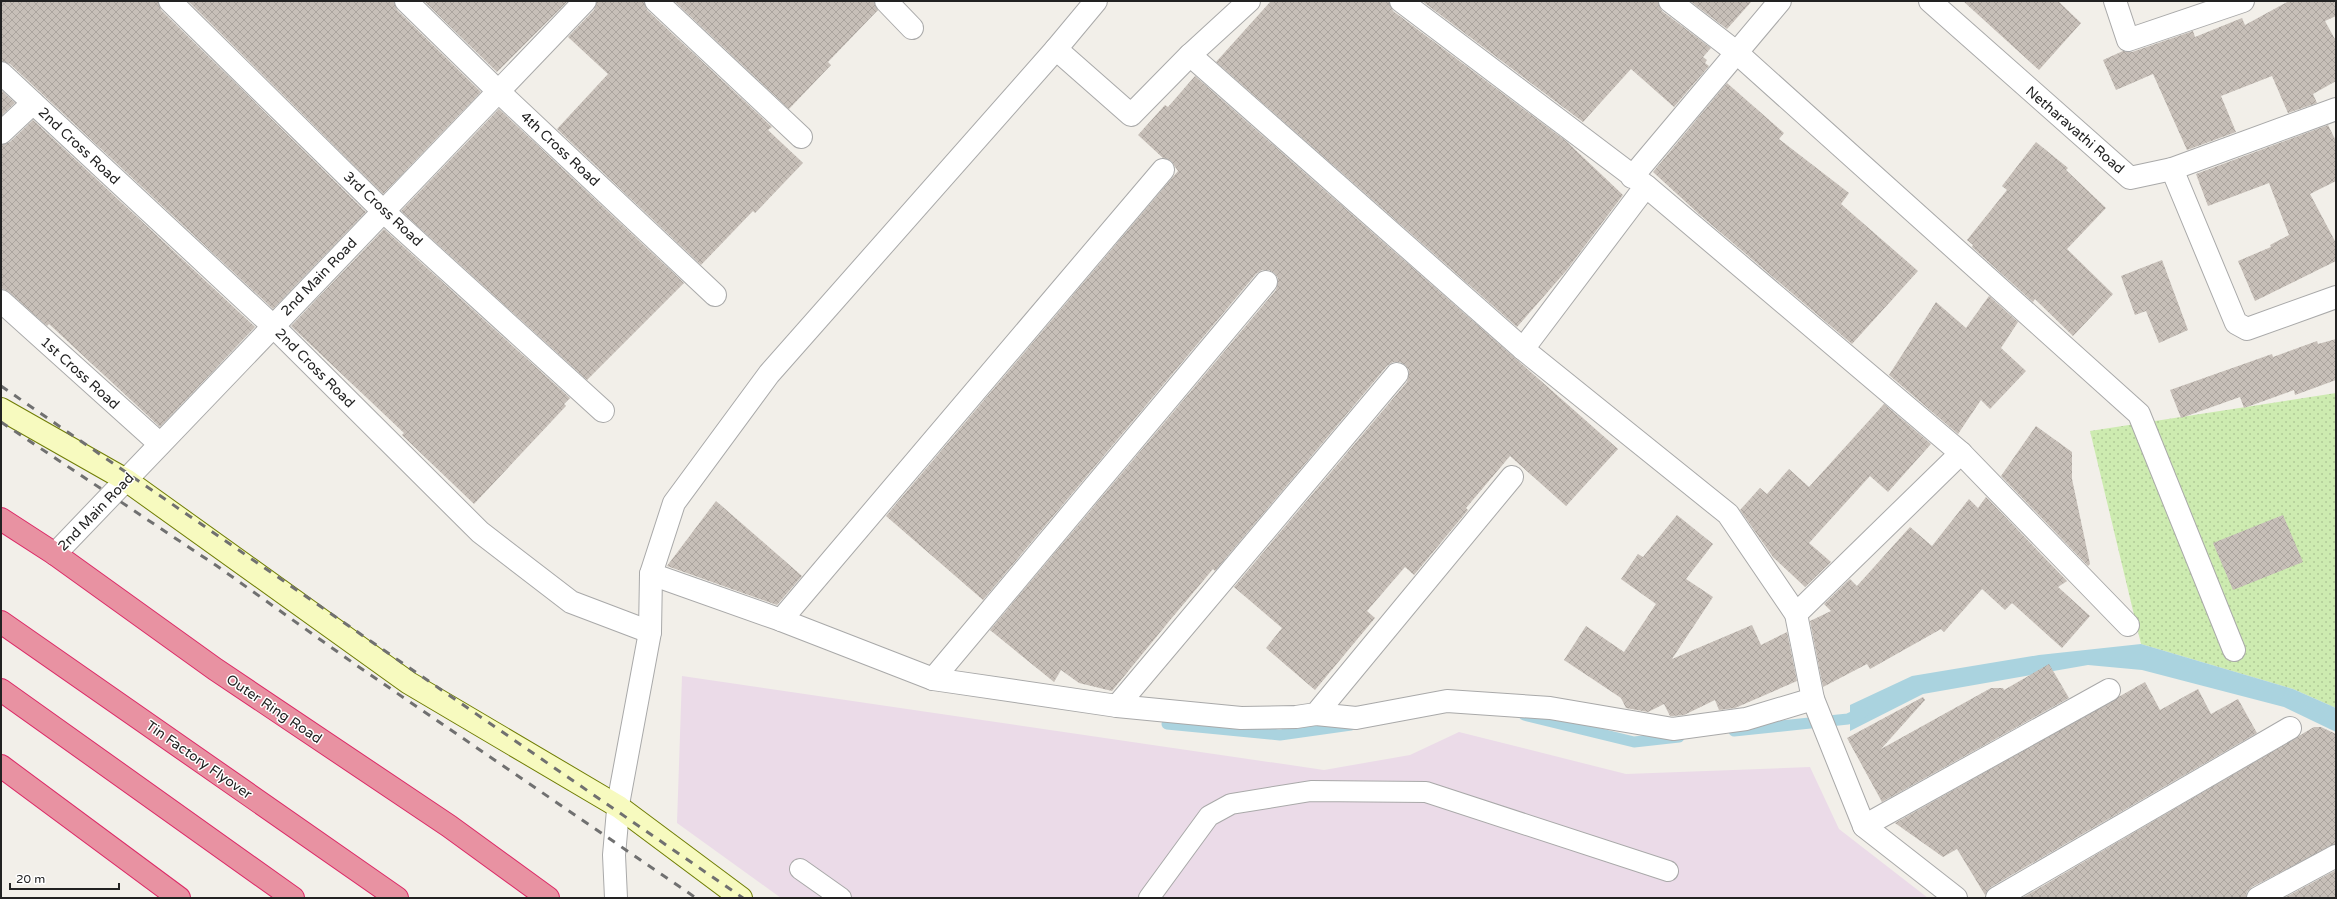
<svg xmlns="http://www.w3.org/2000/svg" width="2337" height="899" viewBox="0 0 2337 899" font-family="'Varela Round',sans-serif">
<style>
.industrial{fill:#ebdbe8}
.grass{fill:url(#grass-dots)}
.water{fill:#aad3df}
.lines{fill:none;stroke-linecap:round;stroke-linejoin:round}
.stream{stroke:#aad3df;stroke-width:11}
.building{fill:url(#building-cross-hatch)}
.lane-casing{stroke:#a9a9a9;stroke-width:22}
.street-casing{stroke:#a9a9a9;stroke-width:24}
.secondary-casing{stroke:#707d05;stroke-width:24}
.highway-casing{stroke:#dc2a67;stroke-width:24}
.lane{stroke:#fff;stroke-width:20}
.street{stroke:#fff;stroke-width:22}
.secondary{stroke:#f7fabf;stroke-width:22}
.highway{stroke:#e892a2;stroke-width:22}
.rail{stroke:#707070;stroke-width:3;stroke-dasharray:8 8;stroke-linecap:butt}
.labels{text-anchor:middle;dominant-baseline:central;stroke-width:3;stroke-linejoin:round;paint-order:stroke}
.street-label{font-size:14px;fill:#222;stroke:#fff}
</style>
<defs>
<pattern id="grass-dots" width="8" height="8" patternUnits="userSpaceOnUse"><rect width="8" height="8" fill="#cdebb0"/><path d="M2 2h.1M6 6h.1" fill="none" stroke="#b0c997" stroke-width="1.8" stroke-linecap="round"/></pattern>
<pattern id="building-cross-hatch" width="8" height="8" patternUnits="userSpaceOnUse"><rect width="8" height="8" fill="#c7bfb8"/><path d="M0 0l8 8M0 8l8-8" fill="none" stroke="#aba49e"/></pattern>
</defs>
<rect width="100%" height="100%" fill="#f2efe9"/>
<polygon class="industrial" points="682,676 1324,770 1410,755 1459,732 1626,774 1810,767 1839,829 1928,898 781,898 677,823"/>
<polygon class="grass" points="2336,393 2336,708 2293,689 2141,644 2090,431"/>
<polygon class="water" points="2141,644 2293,689 2336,708 2336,732 2284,707 2142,670 2088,665 1923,694 1850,731 1850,705 1912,676 2039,655"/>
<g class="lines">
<g class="stream">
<polyline points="1524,715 1634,742 1679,737"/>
<polyline points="1167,724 1280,735 1351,725"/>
<polyline points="1734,731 1848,719 1863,712"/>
</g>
</g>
<g class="building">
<polygon points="1,1 158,1 161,10 366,212 273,309 10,64 1,61"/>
<polygon points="188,1 394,1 397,10 481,92 383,194"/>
<polygon points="424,1 568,1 497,72"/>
<polygon points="597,1 644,1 647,10 772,127 768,130 803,163 755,213 753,211 701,265 557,129 608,74 568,37 594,10"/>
<polygon points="674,1 874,1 878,10 828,62 831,65 789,109"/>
<polygon points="1271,1 1389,1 1393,11 1566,141 1623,195 1566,271 1517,327 1216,62"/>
<polygon points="1422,1 1658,1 1662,11 1711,48 1703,57 1707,60 1705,63 1709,66 1674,107 1631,69 1583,122"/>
<polygon points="1690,1 1752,1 1727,29"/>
<polygon points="1963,1 2058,1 2081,23 2039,70"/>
<polygon points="2289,1 2336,1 2336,16 2325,21 2336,41 2336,81 2313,94 2317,103 2288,113 2272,76 2221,96 2236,132 2187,150 2153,74 2116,90 2103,60 2123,51 2132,52 2193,31 2195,37 2242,18 2245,25"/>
<polygon points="1195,76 1618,449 1566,506 1510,456 1466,508 1468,510 1414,575 1405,567 1367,611 1375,618 1315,690 1266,648 1282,628 1234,587 1407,382 1409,370 1405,365 1400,362 1393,362 1387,366 1215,571 1213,569 1171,619 1112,691 1079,683 1061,670 1054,682 990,630 1276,290 1278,278 1274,273 1269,270 1262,270 1256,274 983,600 886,516 1178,171 1171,161 1163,158 1138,135 1165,105 1168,107"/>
<polygon points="1727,83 1784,133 1779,139 1849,193 1841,204 1918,271 1852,344 1700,215 1653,172"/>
<polygon points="1,90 15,103 1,116"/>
<polygon points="499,109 684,283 587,380 401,211"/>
<polygon points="33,120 255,327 160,427 49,324 47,326 9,292 1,288 1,145 10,142"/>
<polygon points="2328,125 2336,141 2336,181 2310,194 2336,243 2336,261 2255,301 2238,261 2271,247 2270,245 2289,235 2269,183 2208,206 2196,174"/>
<polygon points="2036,142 2068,168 2066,170 2106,208 2067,249 2113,294 2073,336 2035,299 2033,302 1972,247 1973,245 1967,240 2007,190 2002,186"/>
<polygon points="384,229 570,398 564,404 566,406 474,504 402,435 404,433 291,326"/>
<polygon points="2162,260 2188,330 2159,343 2146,311 2135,315 2121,276"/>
<polygon points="1989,296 2018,322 2001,348 2026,371 1990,409 1981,400 1958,434 1889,375 1936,302 1966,328"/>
<polygon points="2336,339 2336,380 2295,395 2294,390 2244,408 2240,397 2181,418 2170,390 2272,354 2273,357 2317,341 2318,344"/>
<polygon points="1884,404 1931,444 1888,492 1870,476 1809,543 1831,562 1805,587 1773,557 1740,510 1760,488 1767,494 1789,469 1809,487"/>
<polygon points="2036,426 2072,452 2072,479 2090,564 2088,566 2001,476"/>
<polygon points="1986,497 2067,581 2058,587 2090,616 2062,648 2012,603 2005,610 1982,589 1944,632 1941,629 1870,669 1867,664 1823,687 1810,621 1831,611 1824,604 1850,579 1857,586 1910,527 1932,546 1969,499 1978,508"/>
<polygon points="716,501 802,576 777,605 667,566"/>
<polygon points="1677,515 1713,544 1686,579 1713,597 1672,659 1752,625 1761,645 1787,632 1797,681 1735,708 1719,710 1715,700 1684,715 1673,716 1670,716 1664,704 1648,712 1626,708 1621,698 1564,660 1586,626 1624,652 1656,604 1621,579 1638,554 1643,557"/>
<polygon points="2283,515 2303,562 2233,590 2213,543"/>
<polygon points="2049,664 2069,698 1882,802 1847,738 1923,697 1925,700 1881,749 1991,688 2003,688 2004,690"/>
<polygon points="2145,682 2160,710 2198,689 2211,714 2238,699 2257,733 1991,887 1985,895 1957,849 1943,857 1895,823"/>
<polygon points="2314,727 2321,727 2336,734 2336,844 2252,887 2247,892 2246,898 2022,898"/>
<polygon points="2336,870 2336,898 2284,898"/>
</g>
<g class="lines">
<defs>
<g id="lane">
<polyline points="800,869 841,898"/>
<polyline points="1149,898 1209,816 1231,804 1311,791 1426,792 1668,871"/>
</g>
<g id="street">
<polyline points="170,1 383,211 603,411"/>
<polyline points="406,1 498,91 715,295"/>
<polyline points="656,1 801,137"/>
<polyline points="886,1 912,28"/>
<polyline points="1249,1 1190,55 1523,349 1728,514 1796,614 1813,699 1864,826 1956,898"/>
<polyline points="1401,1 1646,186 1961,453 2128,625"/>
<polyline points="1670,1 1736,52 2139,414 2234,650"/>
<polyline points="1930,1 2130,178 2172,169 2336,109"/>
<polyline points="2115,1 2128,40 2243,1"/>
<polyline points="1056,49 1131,115 1190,55"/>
<polyline points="1,73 273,326 480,532 571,602 650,632"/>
<polyline points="1,133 33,103"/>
<polyline points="2172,169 2236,323 2247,329 2336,297"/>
<polyline points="1632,177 1780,1"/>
<polyline points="1,301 160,444"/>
<polyline points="1523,349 1646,186"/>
<polyline points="55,554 585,1"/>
<polyline points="651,574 781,620 933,679 1117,706 1241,718 1296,717 1316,714 1512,477"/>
<polyline points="1796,614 1961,453"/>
<polyline points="781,620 1163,170"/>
<polyline points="933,679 1266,282"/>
<polyline points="1117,706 1397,374"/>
<polyline points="1316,714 1356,718 1447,701 1550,708 1673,729 1746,719 1813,699"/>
<polyline points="1864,826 2109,690"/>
<polyline points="616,898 614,855 619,799 650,632 651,574 674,503 769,374 1056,49 1096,1"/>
<polyline points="1997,898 2290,728"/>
<polyline points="2258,898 2336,856"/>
</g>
<polyline id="secondary" points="1,409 126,480 409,683 619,807 741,898"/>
<g id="highway">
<polyline points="1,519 55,554 215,669 449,826 548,898"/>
<polyline points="1,622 397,898"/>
<polyline points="1,690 293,898"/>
<polyline points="1,766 179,898"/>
</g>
</defs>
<use href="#lane" class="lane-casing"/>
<use href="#street" class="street-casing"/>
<use href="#secondary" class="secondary-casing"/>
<use href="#highway" class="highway-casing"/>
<use href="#lane" class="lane"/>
<use href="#street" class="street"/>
<use href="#secondary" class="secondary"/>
<use href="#highway" class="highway"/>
<g class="rail">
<polyline points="1,386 743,898"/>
<polyline points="1,422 217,566 356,665 696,898"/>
</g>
</g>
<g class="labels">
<g class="street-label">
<text transform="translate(2075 130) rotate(41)">Netharavathi Road</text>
<text transform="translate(79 146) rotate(43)">2nd Cross Road</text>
<text transform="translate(560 149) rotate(43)">4th Cross Road</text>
<text transform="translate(383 209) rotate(43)">3rd Cross Road</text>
<text transform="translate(319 277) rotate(-46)">2nd Main Road</text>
<text transform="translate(315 368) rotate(45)">2nd Cross Road</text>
<text transform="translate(80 373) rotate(42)">1st Cross Road</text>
<text transform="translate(96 512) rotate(-46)">2nd Main Road</text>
<text transform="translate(274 709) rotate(34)">Outer Ring Road</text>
<text transform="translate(199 760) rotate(35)">Tin Factory Flyover</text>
</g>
</g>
<rect width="2337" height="899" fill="none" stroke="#222222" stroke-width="4"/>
<path d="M10 883v6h109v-6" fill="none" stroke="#222222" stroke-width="2"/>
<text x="16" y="883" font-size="12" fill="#222222" stroke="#ffffff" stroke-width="3" paint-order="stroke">20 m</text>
</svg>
